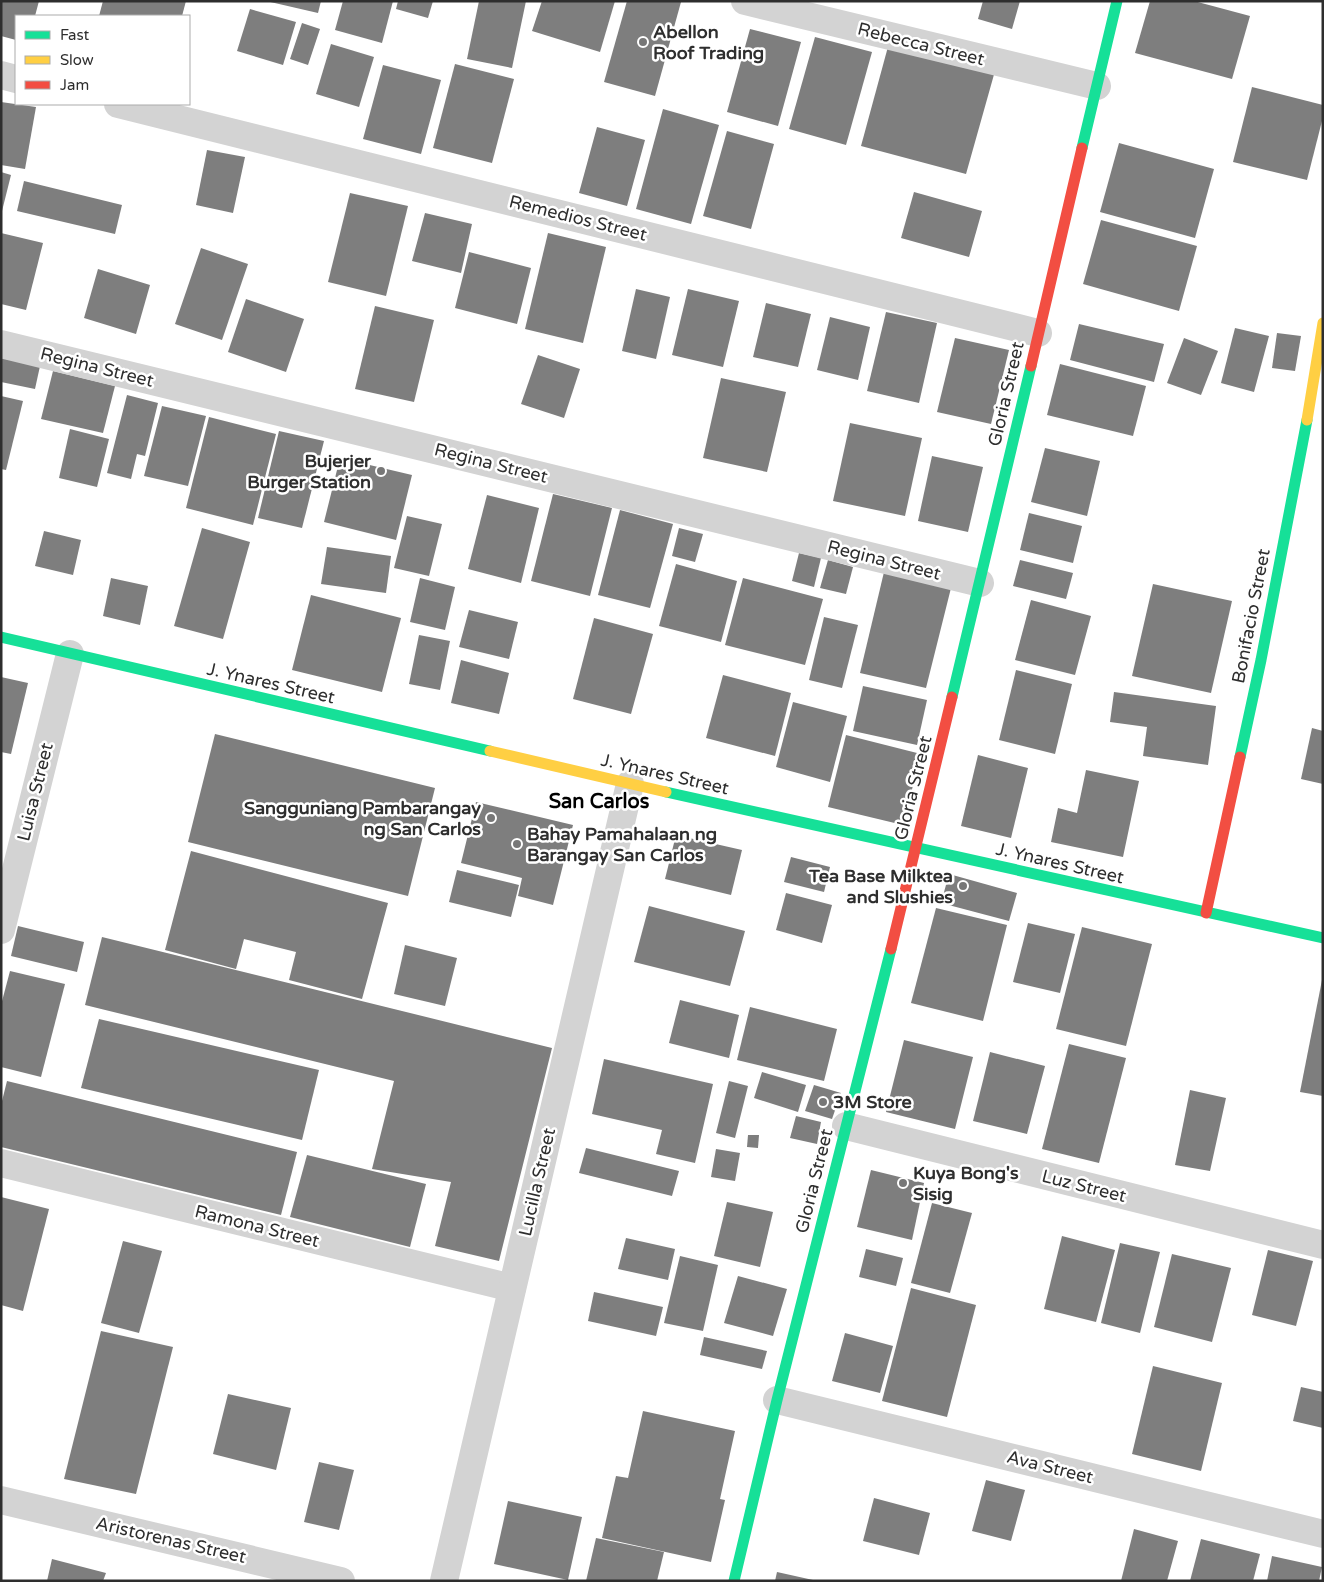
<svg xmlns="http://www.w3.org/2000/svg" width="1324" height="1582" viewBox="0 0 1324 1582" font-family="'Varela Round',sans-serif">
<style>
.building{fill:#7e7e7e}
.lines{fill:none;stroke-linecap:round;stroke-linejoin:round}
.street{stroke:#d3d3d3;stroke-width:28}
.fast{stroke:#16e098;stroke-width:11}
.slow{stroke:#ffcf43;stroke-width:11}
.jam{stroke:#f24e42;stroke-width:11}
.poi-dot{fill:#777;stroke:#fff;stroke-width:2}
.labels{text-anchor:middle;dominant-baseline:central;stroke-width:5;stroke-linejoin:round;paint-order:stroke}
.poi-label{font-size:18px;font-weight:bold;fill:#2e2e2e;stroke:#fff;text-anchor:start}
.street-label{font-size:18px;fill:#2e2e2e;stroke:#fff}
.quarter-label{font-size:20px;font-weight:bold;fill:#000;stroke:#fff}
</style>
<rect width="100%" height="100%" fill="#fff"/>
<g class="building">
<polygon points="1,1 39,1 35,16 16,16 16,40 1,36"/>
<polygon points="103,1 186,1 182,16 99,16"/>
<polygon points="266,1 321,1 318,13"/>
<polygon points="343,1 393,1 382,43 335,30"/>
<polygon points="398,1 433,1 428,18 396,9"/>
<polygon points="479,1 526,1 512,68 467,59"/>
<polygon points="542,1 615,1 600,52 532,31"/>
<polygon points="627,1 681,2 655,96 604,82"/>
<polygon points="983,1 1020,1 1012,29 978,19"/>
<polygon points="1150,1 1194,1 1250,16 1232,79 1135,53"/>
<polygon points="250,9 296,22 283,65 237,51"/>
<polygon points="302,23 320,29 308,65 290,59"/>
<polygon points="750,29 801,42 778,126 727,112"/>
<polygon points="815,37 872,52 846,145 789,129"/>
<polygon points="889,43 995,71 966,174 861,146"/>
<polygon points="331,44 374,57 359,107 316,94"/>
<polygon points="455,64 514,79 492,163 433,148"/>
<polygon points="383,65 441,80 421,154 363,139"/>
<polygon points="1252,87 1323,105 1323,117 1307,180 1233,162"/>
<polygon points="1,102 36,107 25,169 1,165"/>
<polygon points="663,109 719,125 691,224 636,209"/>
<polygon points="597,127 645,140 627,206 579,193"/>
<polygon points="727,131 774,144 751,229 703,216"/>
<polygon points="1119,143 1214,169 1195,238 1100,212"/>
<polygon points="207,150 245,157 233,213 196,205"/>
<polygon points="1,172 11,175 2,211 1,211"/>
<polygon points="24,181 122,205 115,234 17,211"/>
<polygon points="914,192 982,211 969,257 901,238"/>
<polygon points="350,193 408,206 386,296 328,282"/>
<polygon points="425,213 472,224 461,273 412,261"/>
<polygon points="1101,220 1197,246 1179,311 1083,284"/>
<polygon points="1,233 43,243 26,310 1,304"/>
<polygon points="548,233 606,247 583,343 525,329"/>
<polygon points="201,248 248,264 222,340 175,324"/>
<polygon points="469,252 531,268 517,324 455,308"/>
<polygon points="98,269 150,285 136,334 84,318"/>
<polygon points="636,289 670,297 656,359 622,351"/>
<polygon points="688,289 739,301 723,367 672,355"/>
<polygon points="246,299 304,319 286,372 228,352"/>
<polygon points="766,303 811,314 798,367 753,357"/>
<polygon points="375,306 434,320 414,402 355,389"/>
<polygon points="886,312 937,323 919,403 867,391"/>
<polygon points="830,317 870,327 858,380 817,370"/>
<polygon points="1079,324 1164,344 1154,382 1070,360"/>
<polygon points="1235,328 1269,336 1254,392 1221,383"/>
<polygon points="1277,333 1301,336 1295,371 1272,368"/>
<polygon points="955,338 1009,350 991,424 937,412"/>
<polygon points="1184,338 1218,351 1201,395 1167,383"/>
<polygon points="538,355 580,369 564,418 521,404"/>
<polygon points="1,358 40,366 35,389 1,382"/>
<polygon points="1060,364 1146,386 1133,436 1047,415"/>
<polygon points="53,371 115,386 103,433 41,419"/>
<polygon points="721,378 786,392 767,472 703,458"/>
<polygon points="127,395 158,403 145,456 137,454 131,479 107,473"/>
<polygon points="1,396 23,401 6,470 1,469"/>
<polygon points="162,406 206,416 188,486 144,476"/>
<polygon points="209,417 276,434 253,525 186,508"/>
<polygon points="850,423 922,438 905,516 833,501"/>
<polygon points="70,429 109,439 97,487 59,478"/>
<polygon points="279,431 324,441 302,528 258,518"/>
<polygon points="1045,448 1100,461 1087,516 1031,502"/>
<polygon points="932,456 983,467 968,532 918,521"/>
<polygon points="340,458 412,475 396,540 324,522"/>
<polygon points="553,494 612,508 590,596 531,581"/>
<polygon points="487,495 539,508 521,583 468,569"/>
<polygon points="620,510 673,524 650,608 598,595"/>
<polygon points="1029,513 1082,526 1073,563 1020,550"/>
<polygon points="407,516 442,524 429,576 394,568"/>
<polygon points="202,528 250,542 223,639 174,626"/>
<polygon points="679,528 703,534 695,562 672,556"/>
<polygon points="44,531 81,540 73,575 35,566"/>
<polygon points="327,547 391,556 386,593 321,584"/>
<polygon points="799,553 821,558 814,587 792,581"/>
<polygon points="828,560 853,567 846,594 820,588"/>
<polygon points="1020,560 1073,573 1066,599 1013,586"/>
<polygon points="676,564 737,581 721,642 659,626"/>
<polygon points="884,572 951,588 926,688 860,673"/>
<polygon points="111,578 148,586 140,625 103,616"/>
<polygon points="420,578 455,587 445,630 410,622"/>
<polygon points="743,578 823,599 805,665 725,645"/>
<polygon points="1153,584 1232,601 1211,693 1132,676"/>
<polygon points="311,595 401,618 382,692 292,670"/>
<polygon points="1031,600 1091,616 1075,675 1015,660"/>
<polygon points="469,610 518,622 509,659 459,647"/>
<polygon points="824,617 858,625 842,688 809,680"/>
<polygon points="594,618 653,634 631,714 573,699"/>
<polygon points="419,635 450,641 440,690 409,684"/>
<polygon points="461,660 509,673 499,714 451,703"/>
<polygon points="1016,670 1072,684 1055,754 999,740"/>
<polygon points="723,675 791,693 775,756 706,738"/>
<polygon points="1,677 28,683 11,754 1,752"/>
<polygon points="863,686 927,700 917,745 853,731"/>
<polygon points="1114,692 1216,706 1208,765 1143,756 1147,727 1110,722"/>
<polygon points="793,702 847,716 830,782 776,767"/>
<polygon points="1312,728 1323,731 1323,784 1301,779"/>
<polygon points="215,734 435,788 408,896 188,842"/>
<polygon points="846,735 921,754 903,825 828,807"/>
<polygon points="978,755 1028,768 1011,838 961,826"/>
<polygon points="1086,770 1139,781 1123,857 1051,842 1058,808 1077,813"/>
<polygon points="476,802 573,825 553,905 518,896 522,878 461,863"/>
<polygon points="676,835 742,850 731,895 665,879"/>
<polygon points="191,851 388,903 362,999 289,980 296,952 244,939 236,969 165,950"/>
<polygon points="791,857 830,867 824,892 784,882"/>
<polygon points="457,870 519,885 511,917 449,902"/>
<polygon points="949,874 1017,893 1009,921 941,903"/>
<polygon points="786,893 832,905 822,943 776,930"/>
<polygon points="649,906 745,931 730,986 634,962"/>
<polygon points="936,908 1007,925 983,1021 911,1003"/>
<polygon points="1028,923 1075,934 1060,993 1013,982"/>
<polygon points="18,926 84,942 77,972 11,956"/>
<polygon points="1082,927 1152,944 1126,1046 1056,1029"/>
<polygon points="102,937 552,1048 499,1261 435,1246 451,1182 372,1169 394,1081 85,1005"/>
<polygon points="405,945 457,958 445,1006 394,994"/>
<polygon points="10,971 65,984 41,1077 1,1067 1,1005"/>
<polygon points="1322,980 1323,980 1323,1096 1300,1092"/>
<polygon points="680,1000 739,1015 729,1058 669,1043"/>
<polygon points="750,1007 837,1029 824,1081 737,1060"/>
<polygon points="99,1019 319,1070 302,1140 81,1088"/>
<polygon points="904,1040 973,1057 955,1129 886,1112"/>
<polygon points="1069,1044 1126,1058 1099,1163 1042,1149"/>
<polygon points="990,1052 1045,1066 1027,1134 973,1121"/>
<polygon points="604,1059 713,1084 695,1163 656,1154 662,1130 592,1114"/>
<polygon points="762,1072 806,1085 798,1112 754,1098"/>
<polygon points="7,1081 297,1152 281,1215 1,1147 1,1105"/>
<polygon points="729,1081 748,1086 735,1138 716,1133"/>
<polygon points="814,1085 841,1093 832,1119 805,1111"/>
<polygon points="1190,1090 1226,1098 1210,1171 1175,1165"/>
<polygon points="796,1116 821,1122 817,1144 790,1138"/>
<polygon points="748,1135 759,1135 758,1148 747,1147"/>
<polygon points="586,1148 679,1171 672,1196 579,1173"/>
<polygon points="716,1149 740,1153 735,1181 711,1177"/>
<polygon points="307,1155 426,1184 410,1247 290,1217"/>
<polygon points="871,1170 924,1183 912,1240 857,1227"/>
<polygon points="1,1197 49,1209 23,1311 1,1305"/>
<polygon points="727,1202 773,1212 760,1267 714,1256"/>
<polygon points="932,1203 972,1213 950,1293 911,1283"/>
<polygon points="1062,1236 1115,1250 1096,1322 1044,1309"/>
<polygon points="626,1238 675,1249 668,1280 618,1269"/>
<polygon points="123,1241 162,1251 139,1333 101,1323"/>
<polygon points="1120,1243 1160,1252 1140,1333 1101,1323"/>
<polygon points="866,1249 903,1258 896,1286 859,1277"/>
<polygon points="1268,1250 1313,1261 1296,1326 1252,1315"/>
<polygon points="1172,1254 1231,1268 1212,1342 1154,1327"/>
<polygon points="680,1256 718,1265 703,1331 664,1323"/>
<polygon points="738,1276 787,1289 773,1336 724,1323"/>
<polygon points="911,1288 976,1305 947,1417 882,1401"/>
<polygon points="594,1292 663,1307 656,1336 588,1321"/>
<polygon points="101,1331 173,1347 136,1494 64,1479"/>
<polygon points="845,1333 893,1346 880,1393 832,1381"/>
<polygon points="704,1337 767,1351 762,1369 700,1355"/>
<polygon points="1153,1366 1222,1383 1201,1471 1132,1454"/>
<polygon points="1301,1387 1323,1392 1323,1428 1293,1421"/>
<polygon points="228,1394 291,1408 276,1470 213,1454"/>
<polygon points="643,1411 735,1431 720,1499 725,1500 711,1562 602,1538 616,1476 628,1478"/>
<polygon points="319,1462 354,1470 339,1530 304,1522"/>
<polygon points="986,1480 1025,1490 1011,1541 972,1531"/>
<polygon points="874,1498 930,1513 919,1555 863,1541"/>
<polygon points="508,1501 582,1517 568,1580 494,1564"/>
<polygon points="1134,1529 1178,1541 1167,1581 1121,1581"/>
<polygon points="596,1538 664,1552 657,1581 586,1581"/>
<polygon points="1201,1539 1260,1554 1253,1581 1190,1581"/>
<polygon points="1272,1556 1322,1567 1319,1581 1267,1581"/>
<polygon points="52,1559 106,1573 103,1581 47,1581"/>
<polygon points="777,1572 813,1580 813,1581 775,1581"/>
</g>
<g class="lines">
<g class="street">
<polyline points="745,1 1097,86"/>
<polyline points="1,75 16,79"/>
<polyline points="118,104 1038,333"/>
<polyline points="1,344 980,583"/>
<polyline points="1,930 70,654"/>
<polyline points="846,1126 1323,1245"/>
<polyline points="1,1163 512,1288"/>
<polyline points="777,1400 1323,1534"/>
<polyline points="1,1500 341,1581"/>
<polyline points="444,1581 630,784"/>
</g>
<g class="fast">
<polyline points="1082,148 1117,1"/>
<polyline points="1,637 490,751"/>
<polyline points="952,697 1031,366"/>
<polyline points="1240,757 1261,660 1307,420"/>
<polyline points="666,792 1323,938"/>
<polyline points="734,1581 777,1400 891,949"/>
</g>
<g class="slow">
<polyline points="1307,420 1323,323"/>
<polyline points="490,751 666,792"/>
</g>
<g class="jam">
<polyline points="1031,366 1082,148"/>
<polyline points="1206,913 1240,757"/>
<polyline points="891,949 952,697"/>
</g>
</g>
<g class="poi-dot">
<circle cx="643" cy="42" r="5"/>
<circle cx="381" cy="471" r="5"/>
<circle cx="491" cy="818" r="5"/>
<circle cx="517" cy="844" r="5"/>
<circle cx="963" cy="886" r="5"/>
<circle cx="823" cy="1102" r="5"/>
<circle cx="903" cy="1183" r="5"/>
</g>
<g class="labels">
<g class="poi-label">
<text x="653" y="32">Abellon<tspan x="653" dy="21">Roof Trading</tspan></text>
<text x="371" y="461" text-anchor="end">Bujerjer<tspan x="371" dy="21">Burger Station</tspan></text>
<text x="481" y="808" text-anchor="end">Sangguniang Pambarangay<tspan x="481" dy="21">ng San Carlos</tspan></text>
<text x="527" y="834">Bahay Pamahalaan ng<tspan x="527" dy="21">Barangay San Carlos</tspan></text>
<text x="953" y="876" text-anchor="end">Tea Base Milktea<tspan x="953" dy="21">and Slushies</tspan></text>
<text x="833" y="1102">3M Store</text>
<text x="913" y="1173">Kuya Bong's<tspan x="913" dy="21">Sisig</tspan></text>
</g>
<g class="street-label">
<text transform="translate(921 44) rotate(14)">Rebecca Street</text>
<text transform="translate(578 218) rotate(14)">Remedios Street</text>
<text transform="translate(97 367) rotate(14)">Regina Street</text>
<text transform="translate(1006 394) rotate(-77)">Gloria Street</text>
<text transform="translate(491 463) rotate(14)">Regina Street</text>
<text transform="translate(884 560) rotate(14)">Regina Street</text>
<text transform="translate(1251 616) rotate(-79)">Bonifacio Street</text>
<text transform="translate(271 683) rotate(13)">J. Ynares Street</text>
<text transform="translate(665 774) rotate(13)">J. Ynares Street</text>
<text transform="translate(913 788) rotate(-76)">Gloria Street</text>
<text transform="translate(35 792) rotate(-76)">Luisa Street</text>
<text transform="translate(1060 863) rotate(13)">J. Ynares Street</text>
<text transform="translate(814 1181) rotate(-76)">Gloria Street</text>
<text transform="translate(537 1182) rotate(-77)">Lucilla Street</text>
<text transform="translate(1084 1186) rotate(14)">Luz Street</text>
<text transform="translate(257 1226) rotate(14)">Ramona Street</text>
<text transform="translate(1050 1467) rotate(14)">Ava Street</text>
<text transform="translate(171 1540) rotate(13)">Aristorenas Street</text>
</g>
<g class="quarter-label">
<text x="599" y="802">San Carlos</text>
</g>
</g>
<rect width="1324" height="1582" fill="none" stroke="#2e2e2e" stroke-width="5"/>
<rect x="15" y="15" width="175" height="90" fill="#ffffff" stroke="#ababab"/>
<rect x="25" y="31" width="25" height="8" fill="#16e098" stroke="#ababab"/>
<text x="60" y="40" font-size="15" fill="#2e2e2e">Fast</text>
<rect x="25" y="56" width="25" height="8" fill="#ffcf43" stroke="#ababab"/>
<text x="60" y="65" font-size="15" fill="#2e2e2e">Slow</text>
<rect x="25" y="81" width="25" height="8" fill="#f24e42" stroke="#ababab"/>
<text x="60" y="90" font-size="15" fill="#2e2e2e">Jam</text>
</svg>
